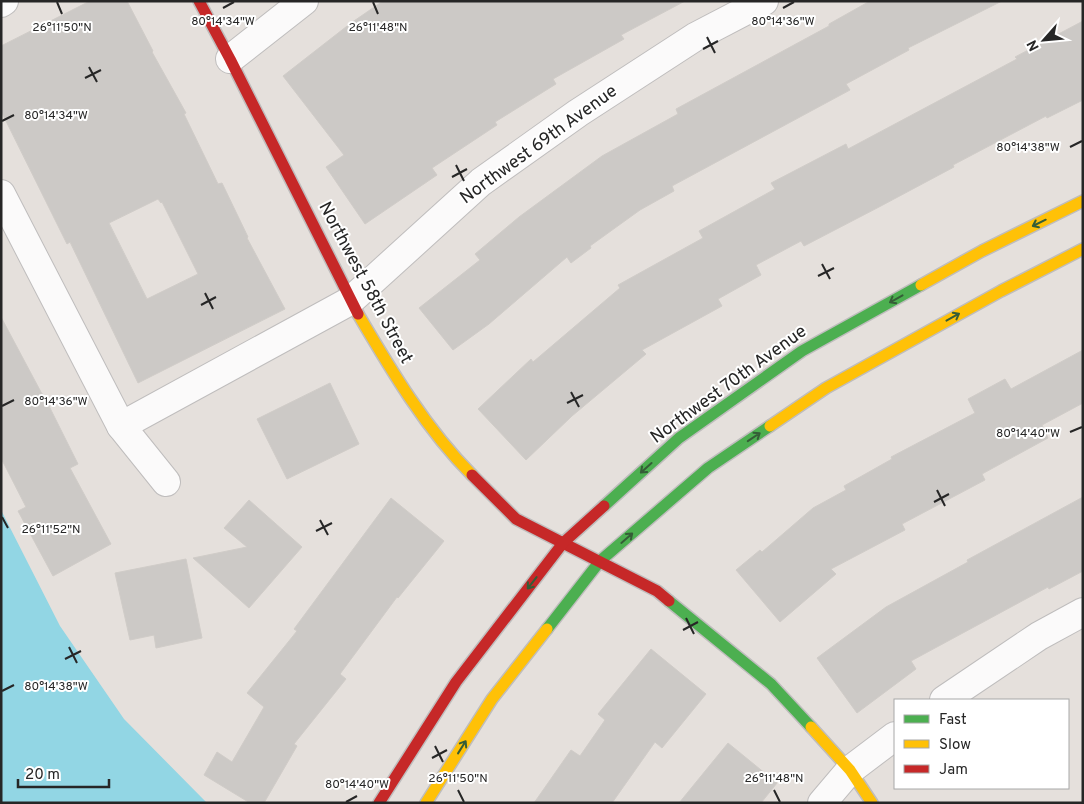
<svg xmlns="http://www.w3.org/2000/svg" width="1084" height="804" viewBox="0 0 1084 804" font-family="Overpass,sans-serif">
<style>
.water{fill:#92d6e4}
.building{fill:#ccc9c6;stroke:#d0ccc8;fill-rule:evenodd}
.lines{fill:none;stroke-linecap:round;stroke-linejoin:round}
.street-casing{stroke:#bfbdbd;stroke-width:30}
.fast-casing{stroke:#bfbdbd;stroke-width:14}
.slow-casing{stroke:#bfbdbd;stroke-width:14}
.jam-casing{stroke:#bfbdbd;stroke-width:14}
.street{stroke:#fbfafa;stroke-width:28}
.fast{stroke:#4caf50;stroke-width:11}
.slow{stroke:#ffc107;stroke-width:11}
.jam{stroke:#c62828;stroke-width:11}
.oneway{stroke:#355d37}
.ticks{fill:none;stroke:#262626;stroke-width:2}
.labels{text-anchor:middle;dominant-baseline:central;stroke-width:4;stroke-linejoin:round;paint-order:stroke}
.street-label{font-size:18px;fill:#262626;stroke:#fff}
.ticks-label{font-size:12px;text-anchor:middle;fill:#262626;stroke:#fff;stroke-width:4;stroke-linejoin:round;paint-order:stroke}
</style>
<rect width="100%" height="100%" fill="#e5e0dc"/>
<polygon class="water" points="1,510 60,626 124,719 207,803 1,803"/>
<g class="building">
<path d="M 90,1 L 127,1 L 153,51 L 152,52 L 186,113 L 184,114 L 218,184 L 222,183 L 248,237 L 247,238 L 285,309 L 138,383 L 70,242 L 67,244 L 1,111 L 1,46 ZM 158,199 L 161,203 L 162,202 L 198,274 L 147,299 L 109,223 Z"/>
<polygon points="383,1 685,1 621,35 624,39 553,79 556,84 495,122 497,125 432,168 437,175 365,224 326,167 344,155 283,76 351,23"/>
<polygon points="870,1 1002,1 908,48 909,50 846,84 850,90 672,186 674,191 640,210 590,246 591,248 571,263 567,257 489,324 453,350 419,308 480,260 475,254 519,217 602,156 678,114 676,109 829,26 829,24"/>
<polygon points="1083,21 1083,100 1047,118 1046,116 953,165 954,167 879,207 804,246 801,241 756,265 761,275 718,299 722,306 642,350 646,354 572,416 526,460 478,409 531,359 533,362 620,288 618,285 703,238 699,231 775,189 771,183 846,144 848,149 1017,59 1015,57"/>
<polygon points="1,317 42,394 43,394 78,464 70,468 111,544 53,576 18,511 26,507 1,458"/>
<polygon points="1083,350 1083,403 1042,425 1048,438 982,474 985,480 902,524 905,530 831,569 836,574 780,622 736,570 760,550 762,552 813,508 846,490 844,486 892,459 891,457 975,413 968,399 1005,379 1011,389"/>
<polygon points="330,383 359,444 287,479 257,419"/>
<polygon points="1083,497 1083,571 1049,589 1048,587 911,661 916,669 857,713 817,658 886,607 968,562 967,560"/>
<polygon points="391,498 444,541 398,598 397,597 340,674 346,679 294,744 297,746 264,803 250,803 204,775 217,752 232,762 264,707 247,693 297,631 294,629"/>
<polygon points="249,500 302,547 249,608 193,558 247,547 224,528"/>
<polygon points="186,559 202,638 156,648 154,635 130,640 115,573"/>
<polygon points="651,649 706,694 662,748 655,742 612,803 534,803 571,750 580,756 605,720 598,714"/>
<polygon points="728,743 777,783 761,803 679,803"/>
</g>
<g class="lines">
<defs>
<g id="street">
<polyline points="1,3 4,1"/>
<polyline points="230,59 304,1"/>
<polyline points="1,194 121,426 166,482"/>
<polyline points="121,426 350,301 481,182 578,113 695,37 764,1"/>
<polyline points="944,700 1039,636 1083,612"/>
<polyline points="822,803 850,770 895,736"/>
</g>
<g id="fast">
<polyline points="604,506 679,438 802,351 921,285"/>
<polyline points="669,601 771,684 811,727"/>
<polyline points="547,629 600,561 708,468 770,426"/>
</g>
<g id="slow">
<polyline points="921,285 982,251 1083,201"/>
<path d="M 358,314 C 391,370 426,429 472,475"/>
<polyline points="770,426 826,388 1001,291 1083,249"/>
<polyline points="811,727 850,770 872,803"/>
<polyline points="426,803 492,699 547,629"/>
</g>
<g id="jam">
<polyline points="199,1 230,59 358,314"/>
<polyline points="472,475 516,519 657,591 669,601"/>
<polyline points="379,803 456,682 563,543 604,506"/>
</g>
</defs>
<use href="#street" class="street-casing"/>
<use href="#fast" class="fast-casing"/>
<use href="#slow" class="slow-casing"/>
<use href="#jam" class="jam-casing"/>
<use href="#street" class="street"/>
<use href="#fast" class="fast"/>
<use href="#slow" class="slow"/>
<use href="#jam" class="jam"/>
</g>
<defs><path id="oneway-shaft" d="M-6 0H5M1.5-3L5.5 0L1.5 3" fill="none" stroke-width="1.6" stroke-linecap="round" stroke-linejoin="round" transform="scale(1.25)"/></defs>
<g class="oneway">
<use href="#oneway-shaft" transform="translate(1039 223) rotate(154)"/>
<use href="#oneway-shaft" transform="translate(896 299) rotate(151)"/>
<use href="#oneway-shaft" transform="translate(953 317) rotate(-29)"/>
<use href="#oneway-shaft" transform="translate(754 437) rotate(-34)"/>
<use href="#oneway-shaft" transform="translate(646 468) rotate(138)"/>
<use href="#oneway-shaft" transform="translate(627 538) rotate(-41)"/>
<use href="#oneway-shaft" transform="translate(532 583) rotate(128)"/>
<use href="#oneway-shaft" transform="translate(462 747) rotate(-58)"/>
</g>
<path class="ticks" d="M 57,2 L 62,14M 373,2 L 378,14M 223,8 L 234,2M 783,8 L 794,2M 707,37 L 715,53M 703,49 L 718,41M 89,67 L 97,82M 85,78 L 101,70M 2,121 L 14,115M 1070,147 L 1082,141M 456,165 L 464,181M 452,177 L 467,169M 822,264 L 830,279M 818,276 L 834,268M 205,293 L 213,309M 201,305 L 216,297M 571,392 L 579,407M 567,403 L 583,395M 2,406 L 14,400M 1070,432 L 1082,427M 937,490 L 945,506M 934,502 L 949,494M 2,517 L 8,528M 320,520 L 328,535M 316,531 L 332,523M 686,618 L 694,634M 683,630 L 698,622M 69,647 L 77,663M 65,659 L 81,651M 2,691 L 14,685M 435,746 L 443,762M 432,758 L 447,750M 458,790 L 464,802M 774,790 L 780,802M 346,802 L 357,796"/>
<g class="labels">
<g class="street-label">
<text transform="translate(539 145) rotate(-36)">Northwest 69th Avenue</text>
<text transform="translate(365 283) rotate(62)">Northwest 58th Street</text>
<text transform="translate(729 385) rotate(-36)">Northwest 70th Avenue</text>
</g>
</g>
<g class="ticks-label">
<text x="223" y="25">80°14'34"W</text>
<text x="783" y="25">80°14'36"W</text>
<text x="62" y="31">26°11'50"N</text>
<text x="378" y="31">26°11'48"N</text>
<text x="56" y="119">80°14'34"W</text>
<text x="1028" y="151">80°14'38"W</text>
<text x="56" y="405">80°14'36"W</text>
<text x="1028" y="437">80°14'40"W</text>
<text x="51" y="533">26°11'52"N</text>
<text x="56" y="690">80°14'38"W</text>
<text x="458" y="782">26°11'50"N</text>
<text x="774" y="782">26°11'48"N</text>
<text x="357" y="788">80°14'40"W</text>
</g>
<rect width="1084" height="804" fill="none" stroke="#262626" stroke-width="5"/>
<rect x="894" y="699" width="175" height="90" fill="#ffffff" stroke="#a8a8a8"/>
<rect x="904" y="715" width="25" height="8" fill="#4caf50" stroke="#a8a8a8"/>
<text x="939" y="724" font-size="15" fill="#262626">Fast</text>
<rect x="904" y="740" width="25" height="8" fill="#ffc107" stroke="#a8a8a8"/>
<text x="939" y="749" font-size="15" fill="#262626">Slow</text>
<rect x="904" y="765" width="25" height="8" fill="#c62828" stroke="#a8a8a8"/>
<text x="939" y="774" font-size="15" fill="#262626">Jam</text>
<g transform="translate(1044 40) rotate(243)" stroke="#ffffff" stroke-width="4" paint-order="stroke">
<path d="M0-4L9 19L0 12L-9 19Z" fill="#262626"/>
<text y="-8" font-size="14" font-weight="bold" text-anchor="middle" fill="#262626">N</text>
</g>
<path d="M18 779v8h91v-8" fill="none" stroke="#262626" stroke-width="2.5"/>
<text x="25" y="779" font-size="15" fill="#262626" stroke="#ffffff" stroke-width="4" paint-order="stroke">20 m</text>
</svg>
